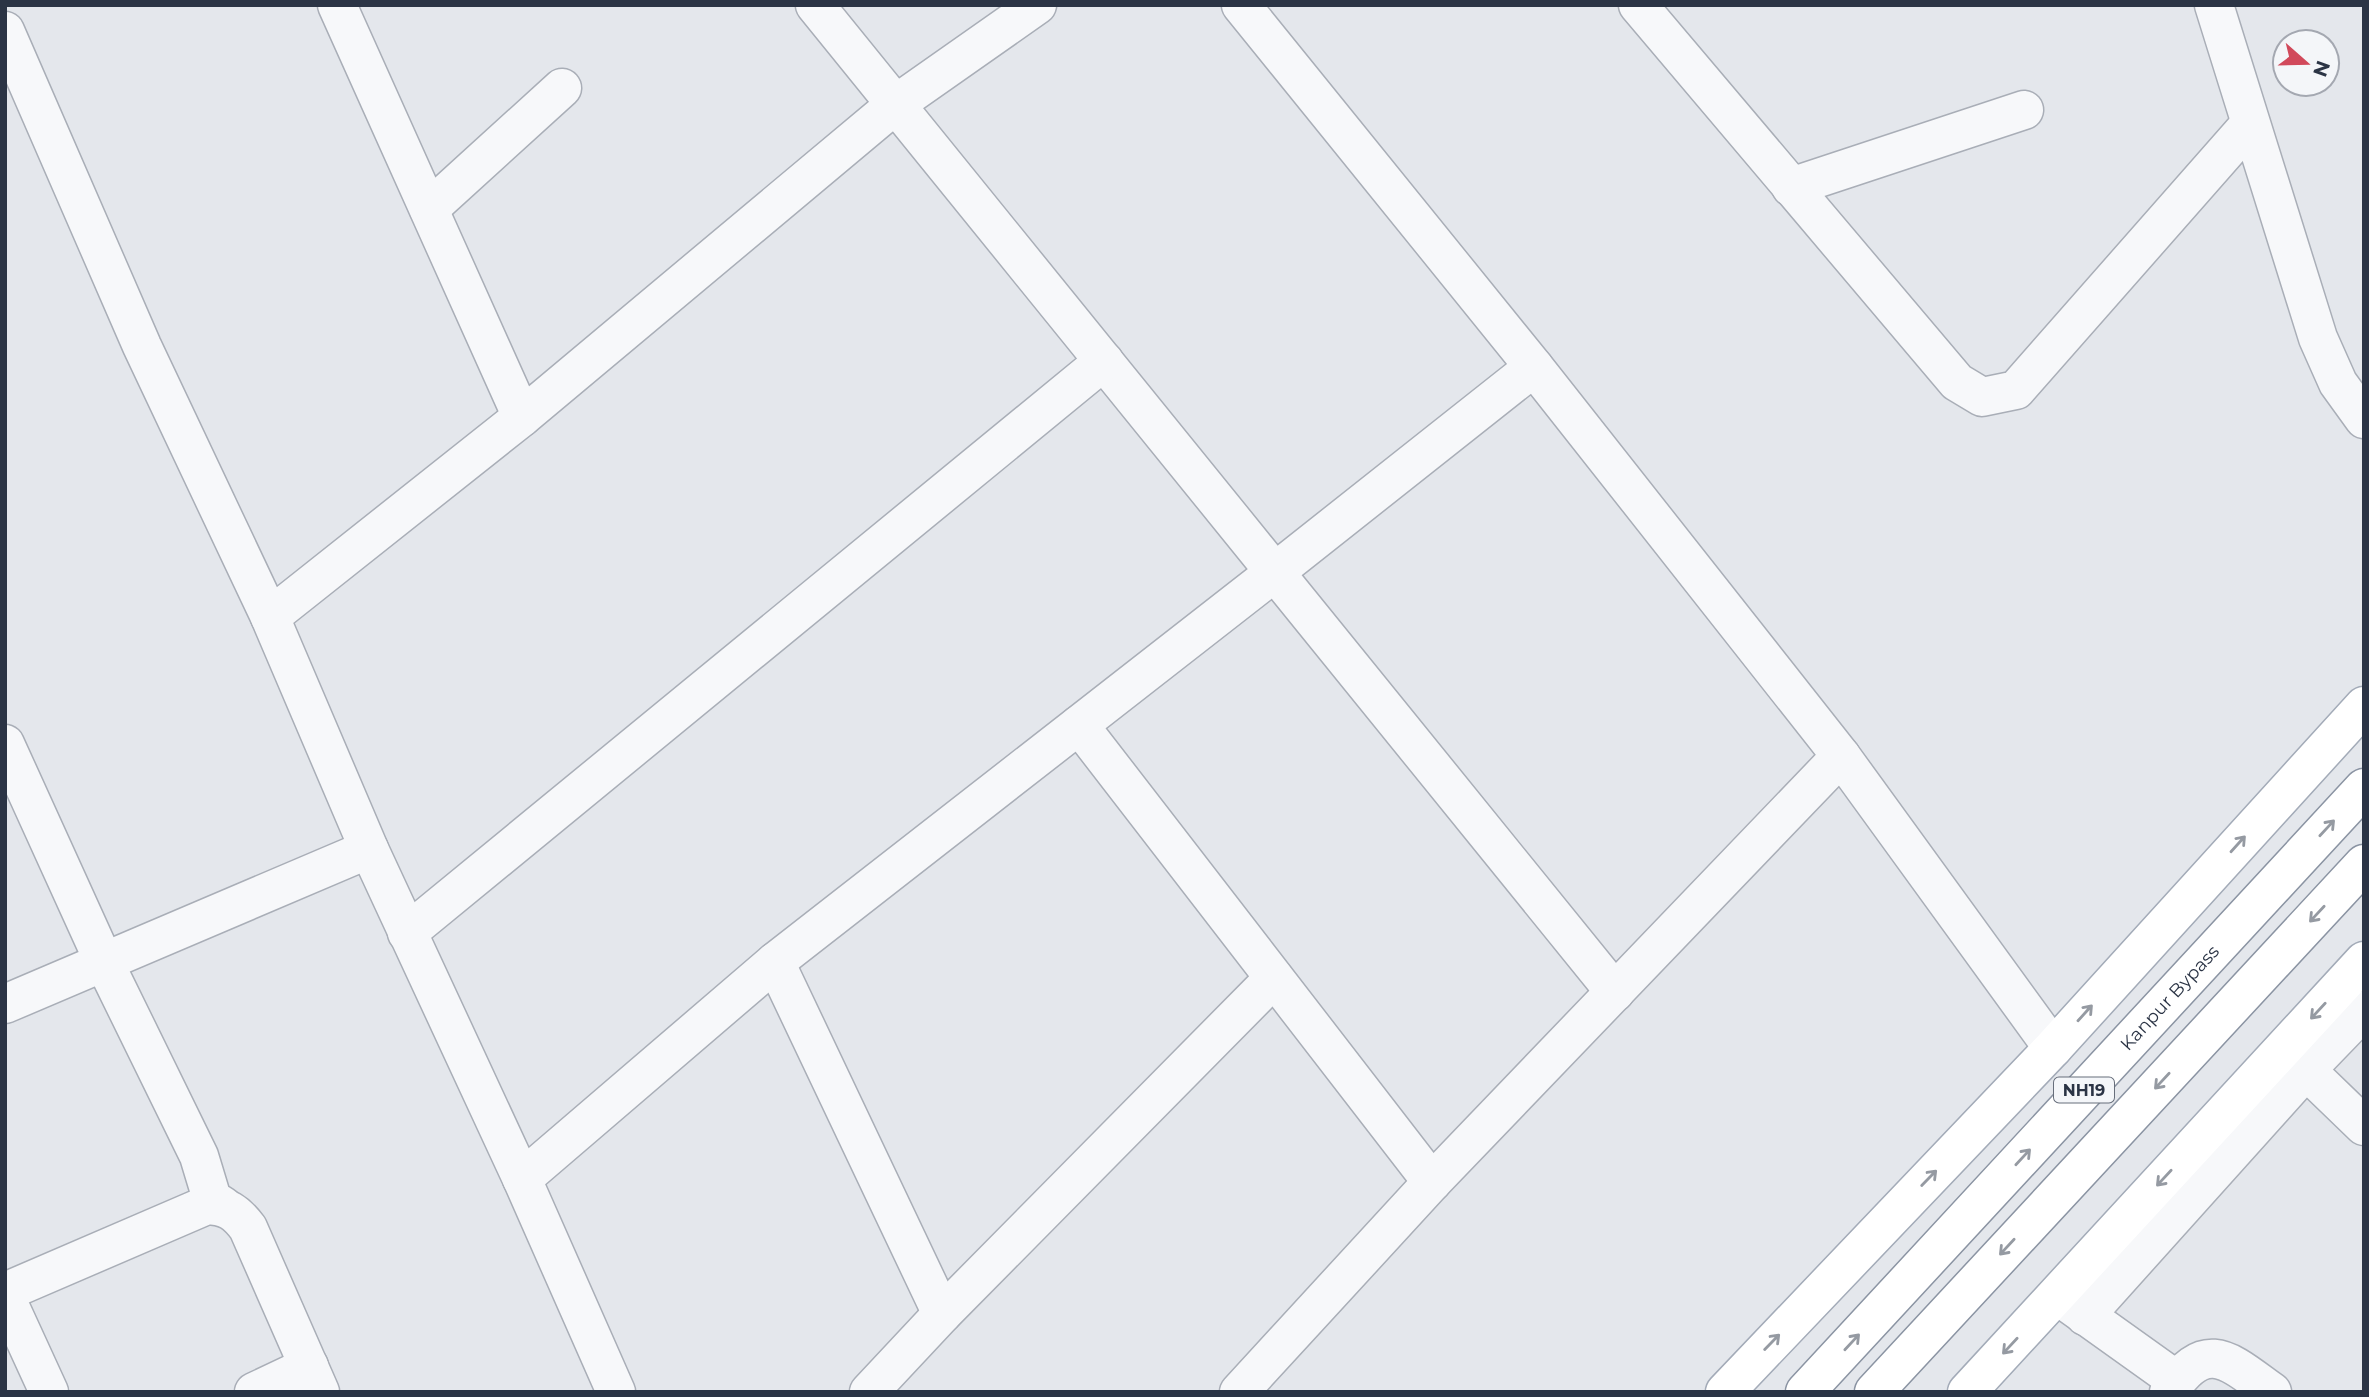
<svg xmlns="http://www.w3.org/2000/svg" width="2369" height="1397" viewBox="0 0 2369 1397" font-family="Montserrat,sans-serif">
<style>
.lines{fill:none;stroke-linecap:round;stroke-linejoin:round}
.minor-casing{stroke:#a9aeb7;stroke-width:41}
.major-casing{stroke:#a3abb8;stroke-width:41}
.highway-casing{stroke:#8b94a3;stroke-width:41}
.minor{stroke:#f7f8fa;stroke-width:38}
.major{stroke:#fff;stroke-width:38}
.highway{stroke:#fff;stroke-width:38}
.oneway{stroke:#959aa2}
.labels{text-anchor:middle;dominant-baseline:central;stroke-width:5;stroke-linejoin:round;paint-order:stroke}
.shield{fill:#f4f6f9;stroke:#676e7b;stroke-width:2}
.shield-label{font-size:16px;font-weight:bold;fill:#2b3445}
.street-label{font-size:18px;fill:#2b3445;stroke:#f4f6f9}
</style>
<rect width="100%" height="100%" fill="#e4e7ec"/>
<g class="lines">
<defs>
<g id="minor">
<polyline points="337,5 522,417"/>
<polyline points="815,5 1615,992"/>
<polyline points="1241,5 1534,367 1841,756 2053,1048"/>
<polyline points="1638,5 1957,382 1982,397 2016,390 2250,124"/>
<polyline points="2214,5 2318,338 2338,383 2364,419"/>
<polyline points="5,31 142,346 270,617 369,849 522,1179 616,1392"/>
<polyline points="1791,187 2024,110"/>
<polyline points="429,209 562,88"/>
<polyline points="270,617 522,417 896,104 1037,5"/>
<polyline points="1079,725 1432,1182"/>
<polyline points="5,744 104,962 199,1156 212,1199 223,1206"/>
<polyline points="407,933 1104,361"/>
<polyline points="775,962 942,1314"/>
<polyline points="5,1004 369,849"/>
<polyline points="2306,1070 2364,1126"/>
<polyline points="522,1179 775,962 1275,572 1534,367"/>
<path d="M 5,1292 L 207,1205 C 227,1206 236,1212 248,1228 L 320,1392"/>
<polyline points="5,1296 49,1392"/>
<polyline points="2064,1300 2176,1380"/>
<polyline points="2085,1316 2306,1070 2364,1010"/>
<polyline points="254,1392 309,1366"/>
<polyline points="869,1392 942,1314 1274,978"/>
<polyline points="1239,1392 1432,1182 1841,756"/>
<path d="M 2169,1392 C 2206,1336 2229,1361 2272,1392"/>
</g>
<g id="major">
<polyline points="1725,1392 2053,1048 2364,706"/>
<polyline points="1967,1392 2364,961"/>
</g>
<g id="highway">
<path id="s1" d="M 1805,1392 L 2364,788"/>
<polyline points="1874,1392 2364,864"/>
</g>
</defs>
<use href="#minor" class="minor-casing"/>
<use href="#major" class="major-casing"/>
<use href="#highway" class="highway-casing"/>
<use href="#minor" class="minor"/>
<use href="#major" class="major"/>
<use href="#highway" class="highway"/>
</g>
<defs><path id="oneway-shaft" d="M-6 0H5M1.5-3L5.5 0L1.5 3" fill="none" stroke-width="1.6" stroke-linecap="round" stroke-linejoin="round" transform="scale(1.75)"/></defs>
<g class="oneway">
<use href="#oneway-shaft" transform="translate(2327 828) rotate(-47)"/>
<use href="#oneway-shaft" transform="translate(2238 844) rotate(-48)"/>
<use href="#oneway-shaft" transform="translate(2317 914) rotate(133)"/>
<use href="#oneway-shaft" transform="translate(2318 1011) rotate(133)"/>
<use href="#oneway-shaft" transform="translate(2085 1013) rotate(-48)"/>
<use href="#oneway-shaft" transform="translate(2162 1081) rotate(133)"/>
<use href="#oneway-shaft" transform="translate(2023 1157) rotate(-47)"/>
<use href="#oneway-shaft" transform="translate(1929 1178) rotate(-46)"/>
<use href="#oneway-shaft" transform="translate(2164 1178) rotate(133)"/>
<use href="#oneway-shaft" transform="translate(2007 1247) rotate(133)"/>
<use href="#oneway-shaft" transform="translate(1772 1342) rotate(-46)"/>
<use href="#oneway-shaft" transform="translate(1852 1342) rotate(-47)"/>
<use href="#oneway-shaft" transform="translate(2010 1346) rotate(133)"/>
</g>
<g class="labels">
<rect class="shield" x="2054" y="1077.5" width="60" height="25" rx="5"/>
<g class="shield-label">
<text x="2084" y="1090">NH19</text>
</g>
<g class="street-label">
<text stroke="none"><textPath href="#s1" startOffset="537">Kanpur Bypass</textPath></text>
</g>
</g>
<rect width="2369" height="1397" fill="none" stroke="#2b3445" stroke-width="14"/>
<g transform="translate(2306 63) rotate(110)"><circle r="33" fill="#f4f6f9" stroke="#a4a8b1" stroke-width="2"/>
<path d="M0-5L12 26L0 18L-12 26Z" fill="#d1495b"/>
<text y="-10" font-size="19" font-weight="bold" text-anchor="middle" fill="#2b3445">N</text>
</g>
</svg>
